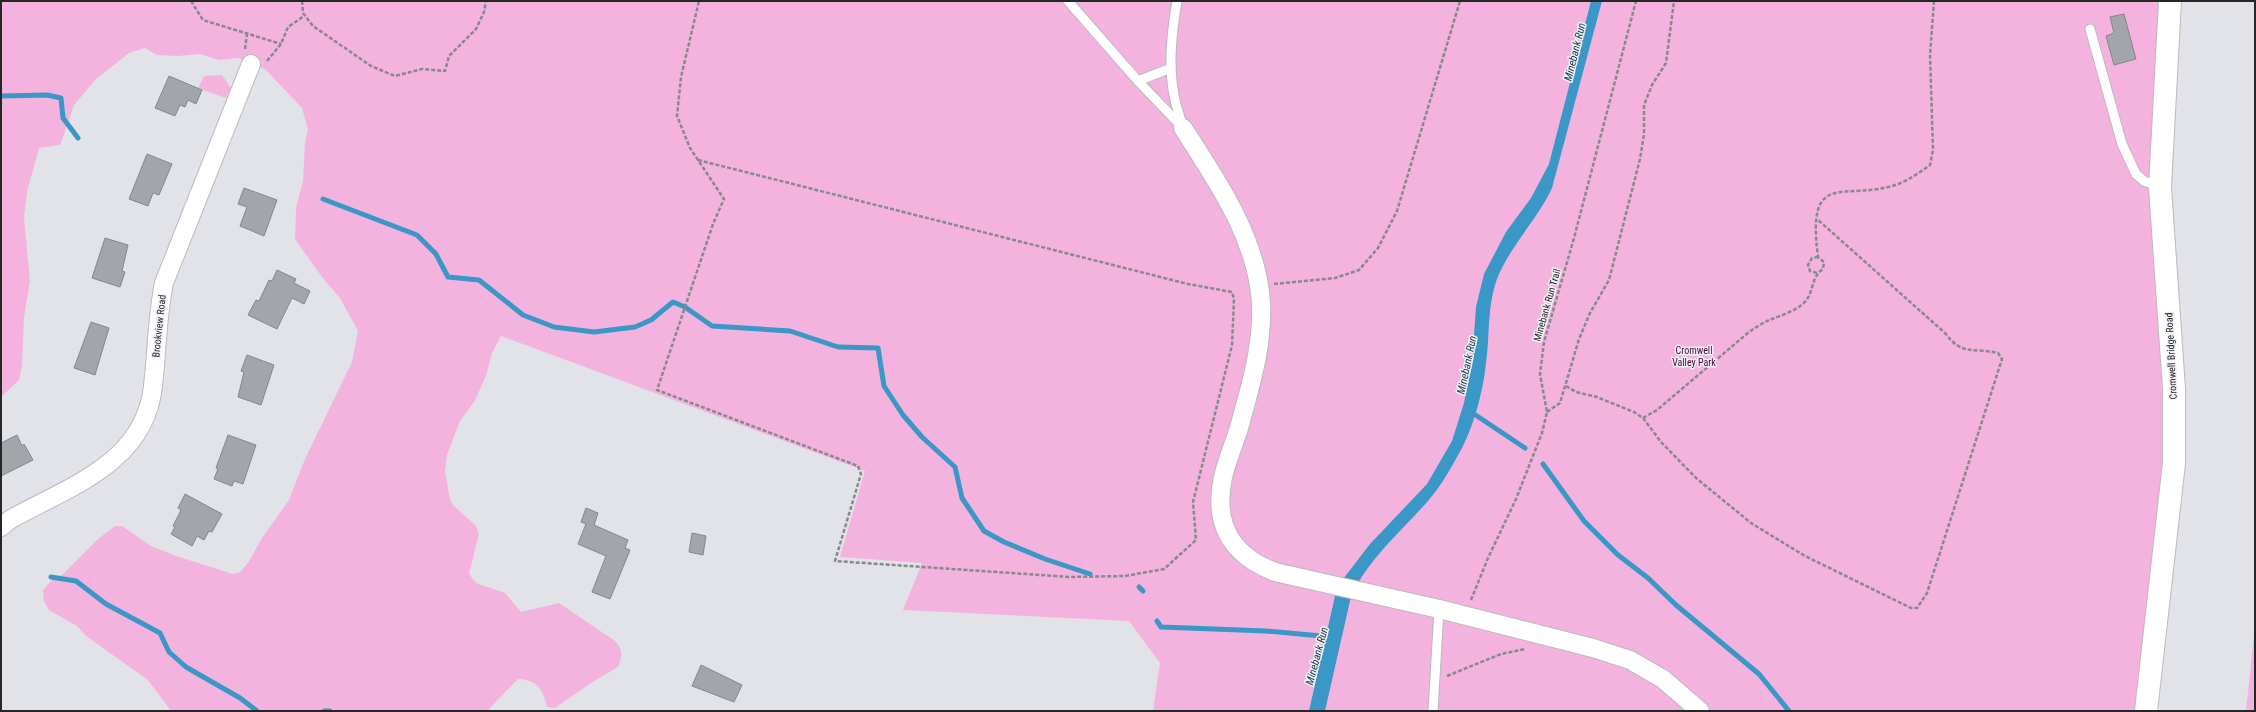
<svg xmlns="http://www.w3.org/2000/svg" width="2256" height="712" viewBox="0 0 2256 712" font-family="'Roboto Condensed',sans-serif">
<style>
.green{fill:#f3b3de}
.water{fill:#3a98c7}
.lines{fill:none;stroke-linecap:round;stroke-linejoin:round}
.stream{stroke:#3a98c7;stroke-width:5}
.building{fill:#a2a6ab;stroke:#84878d}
.lane-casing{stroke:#babac0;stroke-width:11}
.street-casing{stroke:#babac0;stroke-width:20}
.secondary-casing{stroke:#babac0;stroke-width:24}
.path{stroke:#88888d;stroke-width:2.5;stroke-dasharray:4 2;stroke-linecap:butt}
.lane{stroke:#fff;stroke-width:9}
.street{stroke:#fff;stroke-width:18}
.secondary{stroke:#fff;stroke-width:22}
.labels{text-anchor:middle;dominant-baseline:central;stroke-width:3;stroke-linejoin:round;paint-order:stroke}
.street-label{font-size:10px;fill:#262628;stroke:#f0f0f6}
.park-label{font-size:10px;fill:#4b083c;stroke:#f0f0f6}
.water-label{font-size:11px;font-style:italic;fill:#153d51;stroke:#f0f0f6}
</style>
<rect width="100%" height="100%" fill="#e2e2e9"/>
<g class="green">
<path d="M 1,1 L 2161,1 L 2166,440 L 2137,711 L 1153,711 L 1160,663 L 1129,621 L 903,610 L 922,563 L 840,557 L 865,471 L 501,336 L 492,353 L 486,376 L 474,402 L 460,421 L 447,455 L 445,471 L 450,500 L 453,505 L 476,526 L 479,534 L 469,574 L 476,583 L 505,593 L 521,612 L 559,603 L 615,641 C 624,650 622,657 618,667 L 591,683 L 555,708 L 547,707 C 543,689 537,680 518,679 L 487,711 L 171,711 L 148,680 L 86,636 L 77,626 L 49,610 L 44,601 L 43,590 L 51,581 L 63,574 L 98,539 L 115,526 L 122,526 L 151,546 L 176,556 L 233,574 L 240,572 L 248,563 L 262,538 L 289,500 L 305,459 L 352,362 L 358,331 L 340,298 L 322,277 L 295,239 L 296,208 L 303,181 L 305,143 L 308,129 L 302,108 L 266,70 L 249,61 L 237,58 L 219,60 L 200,54 L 178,56 L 157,55 L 145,48 L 129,53 L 95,80 L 74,105 L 60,145 L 39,148 L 27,192 L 24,218 L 30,281 L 24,317 L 22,365 L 19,380 L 1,397 Z"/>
<polygon points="222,75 231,88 226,98 198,88 204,76"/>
<polygon points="2255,626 2255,711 2246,711"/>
</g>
<path class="water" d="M 1591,1 L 1602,1 L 1552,188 C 1537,220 1510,246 1497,279 C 1487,306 1490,336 1486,363 C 1483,391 1475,422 1462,448 C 1452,466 1442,485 1428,501 C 1401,532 1364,562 1350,601 L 1325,711 L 1309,711 L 1335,596 L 1340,583 L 1370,544 L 1427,484 L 1452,441 L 1464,403 L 1472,363 L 1476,307 L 1484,274 L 1506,232 L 1531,198 L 1549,164 Z"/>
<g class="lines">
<g class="stream">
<polyline points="1,96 47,95 61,98 63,118 78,138"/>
<polyline points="323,199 417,235 436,254 448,277 479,280 523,315 554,327 594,332 635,327 651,320 673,302 685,307 712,326 790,331 838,347 878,348 884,386 903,415 922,437 955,467 962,498 984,531 1004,542 1045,559 1090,574"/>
<polyline points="1471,412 1525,448"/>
<polyline points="1543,464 1584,521 1618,555 1648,578 1676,605 1759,674 1789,711"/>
<polyline points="51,577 76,581 106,604 160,633 169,652 186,667 240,698 257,711"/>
<polyline points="1139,587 1143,591"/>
<polyline points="1157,621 1161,627 1266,631 1332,637"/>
<polyline points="324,711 330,711"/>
</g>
</g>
<g class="building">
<polygon points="2124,14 2136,59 2114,65 2106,36 2114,33 2110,17"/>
<polygon points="169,76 202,90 196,104 188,100 185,107 180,105 175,116 155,108"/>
<polygon points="147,154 172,164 159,195 153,193 148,206 129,199"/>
<polygon points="244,188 277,200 264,236 240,226 247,207 238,204"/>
<polygon points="105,238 128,245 122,271 125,272 120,287 92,278"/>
<polygon points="277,270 296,279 294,283 310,291 304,304 292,298 277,329 248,315 256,300 259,301 269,280 272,281"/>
<polygon points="91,322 109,328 95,375 74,368"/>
<polygon points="247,355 274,365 261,405 238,397 244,372 241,371"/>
<polygon points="17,435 22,446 24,444 33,460 1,476 1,443"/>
<polygon points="228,435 256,445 243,484 234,481 232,486 214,479 218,469 216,468"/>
<polygon points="185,494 222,514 212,532 209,531 204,540 197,536 192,546 171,534 175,527 173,526 181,510 178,508"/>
<polygon points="586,508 598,513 594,525 628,540 625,548 630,550 610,599 592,592 606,556 578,544 586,524 581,522"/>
<polygon points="692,533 706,536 703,555 689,552"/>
<polygon points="701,665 742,685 734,702 692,686"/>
</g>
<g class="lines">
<defs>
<g id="lane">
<path d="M 1068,1 L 1138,81 L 1183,128 C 1180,117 1176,106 1174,95 C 1168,64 1172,31 1177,1"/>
<polyline points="2090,29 2122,144 2136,174 2144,181 2160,187"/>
<polyline points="1138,81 1171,68"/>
<polyline points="1433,711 1439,609"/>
</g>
<g id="street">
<path d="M 1183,128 C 1217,181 1257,238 1261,303 C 1263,347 1250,387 1239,428 C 1234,444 1227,460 1223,477 C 1213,524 1231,555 1275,572 L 1439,609 L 1593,648 L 1630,660 L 1663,679 L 1700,711"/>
<path d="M 1,527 L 11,519 C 70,486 145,463 153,386 C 157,351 157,317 164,283 L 251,64"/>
</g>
<polyline id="secondary" points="2146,711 2174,463 2174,389 2160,187 2170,1"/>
</defs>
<use href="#lane" class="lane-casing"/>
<use href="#street" class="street-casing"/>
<use href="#secondary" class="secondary-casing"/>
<g class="path">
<polyline points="191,1 203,20 281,44"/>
<polyline points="302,1 303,13 313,26 371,66 395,76 422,69 445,71 449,56 476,29 484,12 486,1"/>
<polyline points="245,49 247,34"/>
<polyline points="267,61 281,44 288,27 304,16"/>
<polyline points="698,160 1188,284 1232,292 1234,299 1232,345 1193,502 1196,540 1164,569 1125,576 1070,577 835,561 861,474 858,466 657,390 713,224 724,199 690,148 677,116 681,77 699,1"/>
<polyline points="1817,273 1810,271 1808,265 1812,258 1818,257"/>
<polyline points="1274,284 1335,278 1359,270 1378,248 1397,211 1460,1"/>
<path d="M 1566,386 L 1576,392 L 1597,397 L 1634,412 L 1643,418 L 1661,442 L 1696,478 L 1751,523 L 1805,556 L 1911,608 L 1917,608 L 1927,593 L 2002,359 L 1998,353 C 1973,347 1963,357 1945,333 L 1817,219"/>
<polyline points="1547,412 1560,403 1579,339 1590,313 1609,280 1640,159 1644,134 1644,105 1652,85 1666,63 1674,1"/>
<path d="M 1643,418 L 1657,410 L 1749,332 C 1755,328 1761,324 1767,321 C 1779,316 1794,312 1804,303 C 1815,291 1810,278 1823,269 L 1824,262 L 1818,257 C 1806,166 1845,203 1898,184 C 1909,180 1920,172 1930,165 L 1933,150 L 1930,55 L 1934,1"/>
<polyline points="1471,600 1488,558 1516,499 1542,433 1547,412 1540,374 1544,342 1574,238 1636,1"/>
<polyline points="1447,676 1501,654 1525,649"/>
</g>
<use href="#lane" class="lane"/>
<use href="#street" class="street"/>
<use href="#secondary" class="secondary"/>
</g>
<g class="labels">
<g class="street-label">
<text transform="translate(1547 305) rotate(-74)">Minebank Run Trail</text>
<text transform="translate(159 326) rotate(-84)">Brookview Road</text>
<text transform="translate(2171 356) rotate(-93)">Cromwell Bridge Road</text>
</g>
<g class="park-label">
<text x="1694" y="350">Cromwell<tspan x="1694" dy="12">Valley Park</tspan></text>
</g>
<g class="water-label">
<text transform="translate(1575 52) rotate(-76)">Minebank Run</text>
<text transform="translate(1467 365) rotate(-78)">Minebank Run</text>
<text transform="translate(1317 656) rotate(-75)">Minebank Run</text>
</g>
</g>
<rect width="2256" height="712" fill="none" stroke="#262628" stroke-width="4"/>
</svg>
